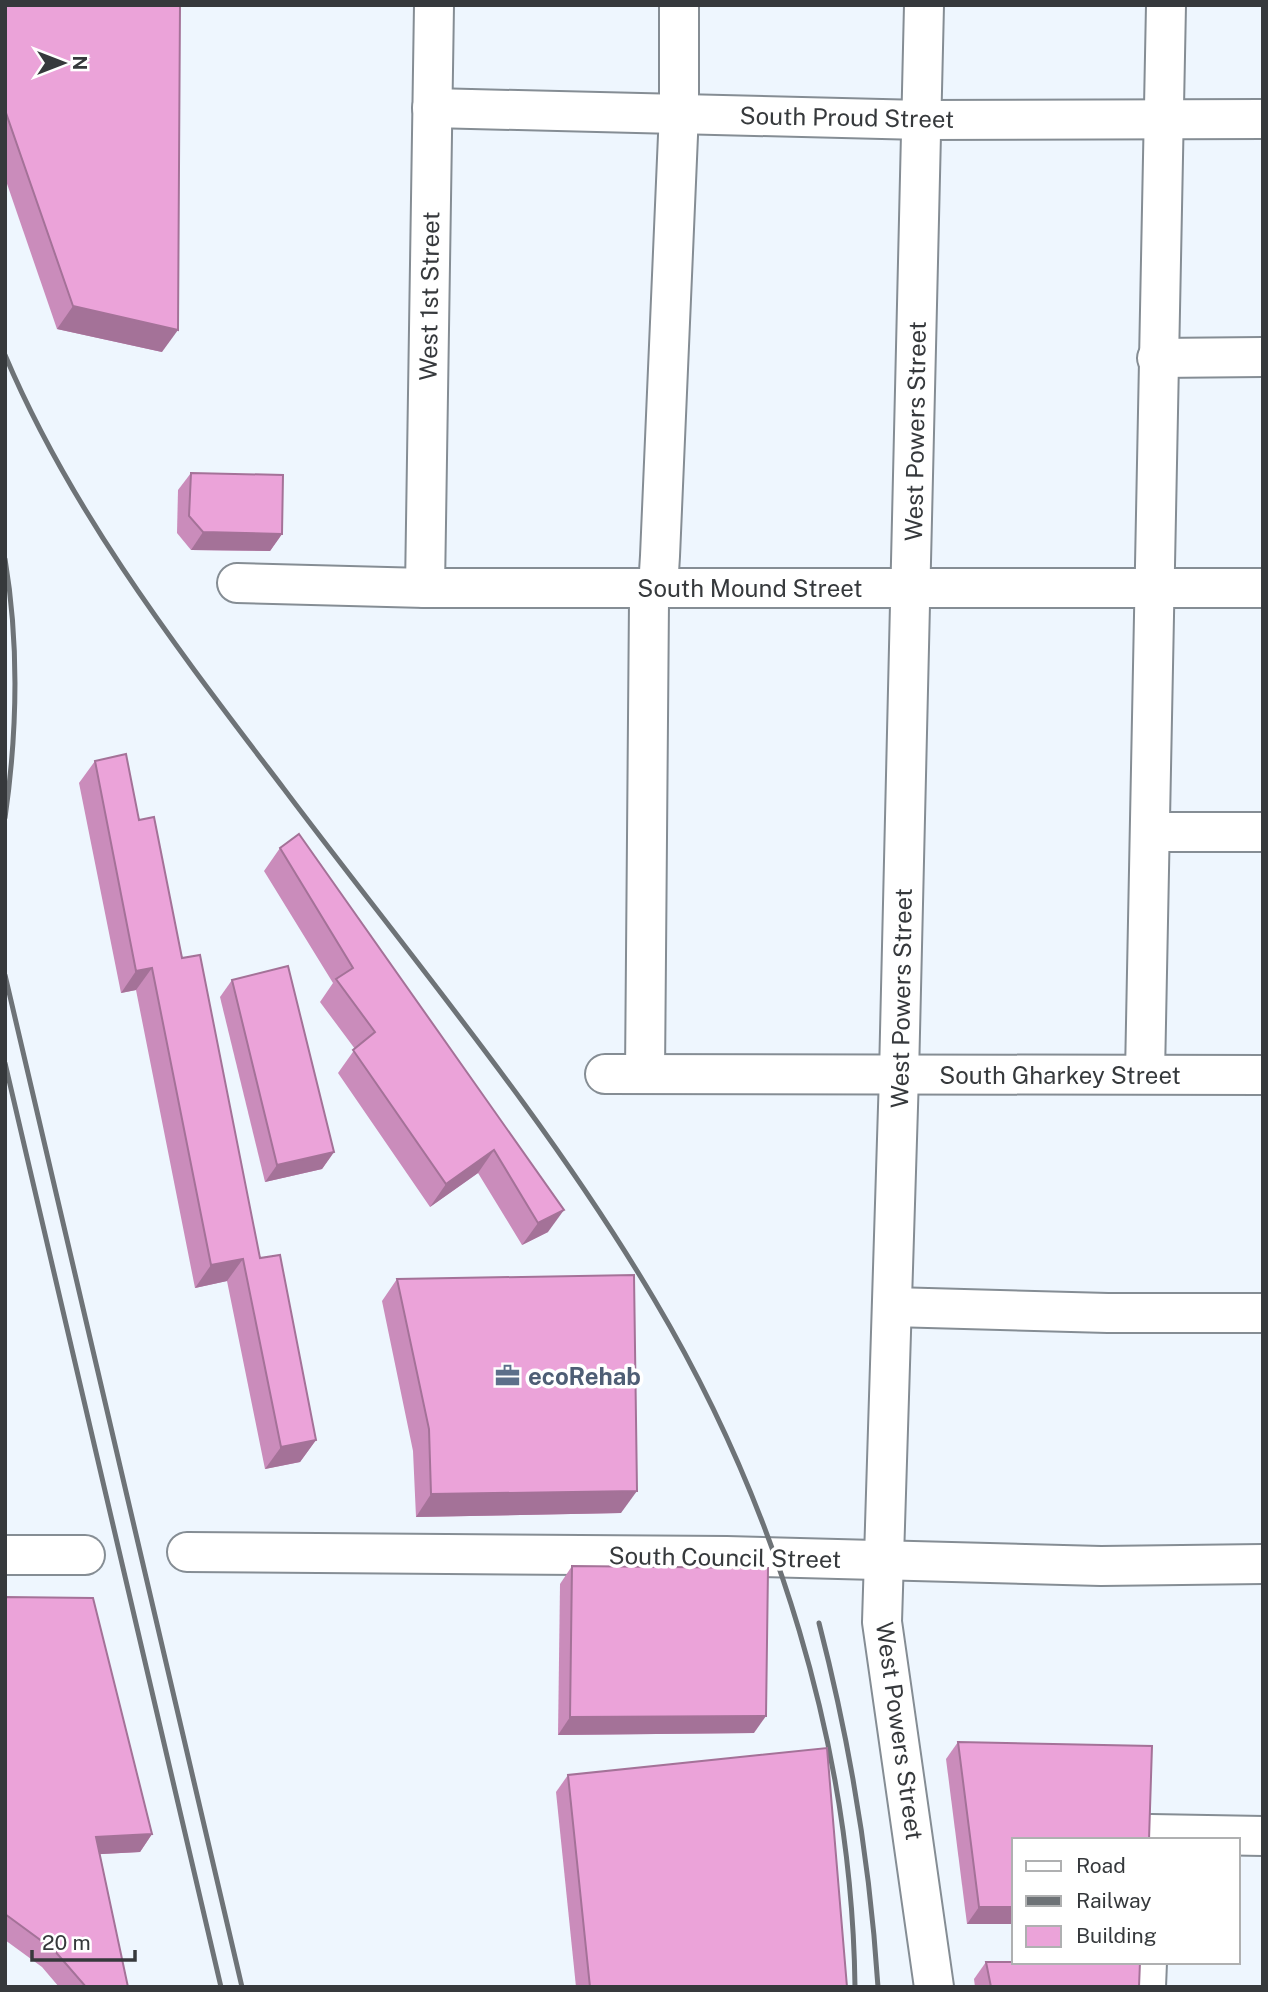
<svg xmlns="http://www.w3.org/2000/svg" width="1268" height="1992" viewBox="0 0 1268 1992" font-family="'Public Sans',sans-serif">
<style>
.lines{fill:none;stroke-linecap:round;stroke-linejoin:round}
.minor-casing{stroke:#858d94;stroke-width:42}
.minor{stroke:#fff;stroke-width:38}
.rail{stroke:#6e7377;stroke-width:5}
.wall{fill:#ca8cbb}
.shaded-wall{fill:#a47298}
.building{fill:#eba3d9;stroke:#a47298;stroke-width:2}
.labels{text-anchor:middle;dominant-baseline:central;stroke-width:7;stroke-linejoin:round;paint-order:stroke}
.street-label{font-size:24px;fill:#36393c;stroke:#fff}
.service-label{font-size:24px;font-weight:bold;fill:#4e5e75;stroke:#fff;text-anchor:start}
</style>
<rect width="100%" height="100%" fill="#eef6fe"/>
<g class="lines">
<defs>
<g id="minor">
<polyline points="924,5 899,1075 882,1622 934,1987"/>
<polyline points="432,108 922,120 1263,119"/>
<polyline points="1157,358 1263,357"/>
<polyline points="237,583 425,588 1263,588"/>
<polyline points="425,588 434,5"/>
<polyline points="1152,832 1263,832"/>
<polyline points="605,1074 1263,1075"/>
<polyline points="645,1074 649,601 658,588 660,556 679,112 679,5"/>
<polyline points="1145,1074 1166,5"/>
<polyline points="892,1307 1108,1313 1263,1313"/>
<polyline points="187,1552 727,1556 1101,1566 1263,1564"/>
<polyline points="5,1555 85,1555"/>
<polyline points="1151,1840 1151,1834 1263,1836"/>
<polyline points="1146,1987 1147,1962"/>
</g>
</defs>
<use href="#minor" class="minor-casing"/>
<use href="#minor" class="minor"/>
<g class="rail">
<path d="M 5,355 C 72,514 180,652 284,789 C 409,955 548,1120 654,1299 C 776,1504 852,1748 855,1987"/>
<path d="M 5,559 C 19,643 17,734 5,818"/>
<polyline points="5,975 242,1987"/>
<polyline points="5,1063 221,1987"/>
<path d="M 819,1623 C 850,1743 870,1862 878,1987"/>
</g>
</g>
<g class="wall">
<polygon points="5,5 162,352 57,329 5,178"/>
<polygon points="191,473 282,534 270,551 191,550 177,533 178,490"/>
<polygon points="95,761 139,820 182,958 260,1258 316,1440 300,1462 265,1469 227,1281 195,1288 136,990 121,993 79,783"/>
<polygon points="299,834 548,1232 522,1245 478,1173 430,1207 338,1073 355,1049 320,1002 333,983 264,871 280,848"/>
<polygon points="232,980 334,1152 322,1169 265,1182 220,997"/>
<polygon points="397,1279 621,1513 416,1517 413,1451 382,1301"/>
<polygon points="572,1566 754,1733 558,1735 560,1584"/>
<polygon points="5,1597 152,1834 140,1852 100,1854 128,1987 59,1987 42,1967 5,1940"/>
<polygon points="958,1742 1014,1840 1014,1924 967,1924 946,1759"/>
<polygon points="568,1775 847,1987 576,1987 556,1792"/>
<polygon points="986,1962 1139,1987 975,1987 974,1979"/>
</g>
<g class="shaded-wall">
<polygon points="73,306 178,330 162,352 57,329"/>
<polygon points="203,532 282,534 270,551 191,550"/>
<polygon points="152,968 136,990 121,993 136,971"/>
<polygon points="494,1150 478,1173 430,1207 446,1184"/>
<polygon points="334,1152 322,1169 265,1182 277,1165"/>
<polygon points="564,1210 548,1232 522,1245 538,1223"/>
<polygon points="243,1259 227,1281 195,1288 211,1265"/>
<polygon points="316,1440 300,1462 265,1469 281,1447"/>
<polygon points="637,1491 621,1513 416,1517 431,1494"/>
<polygon points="766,1716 754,1733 558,1735 570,1717"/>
<polygon points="152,1834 140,1852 84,1855 96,1837"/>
<polygon points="979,1907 1014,1907 1014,1924 967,1924"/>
</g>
<g class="building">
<polygon points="5,5 180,5 178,330 73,306 5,110"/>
<polygon points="191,473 283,475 282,534 203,532 189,516"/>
<polygon points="126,754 139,820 154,817 182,958 200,955 260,1258 280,1255 316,1440 281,1447 243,1259 211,1265 152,968 136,971 95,761"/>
<polygon points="299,834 564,1210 538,1223 494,1150 446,1184 353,1050 375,1032 336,979 353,968 280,848"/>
<polygon points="288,966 334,1152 277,1165 232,980"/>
<polygon points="634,1275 637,1491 431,1494 429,1429 397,1279"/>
<polygon points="572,1566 768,1568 766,1716 570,1717"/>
<polygon points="5,1597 93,1598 152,1834 96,1837 128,1987 86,1987 54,1950 5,1914"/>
<polygon points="958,1742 1152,1746 1149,1840 1014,1840 1014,1907 979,1907"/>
<polygon points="827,1748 847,1987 590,1987 568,1775"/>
<polygon points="986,1962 1140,1962 1139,1987 991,1987"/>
</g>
<defs>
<symbol id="office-bare" viewBox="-9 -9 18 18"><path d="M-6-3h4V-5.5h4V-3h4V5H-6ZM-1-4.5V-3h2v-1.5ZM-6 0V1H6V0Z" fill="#5c6f8a" stroke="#fff" stroke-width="2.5" paint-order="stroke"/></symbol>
</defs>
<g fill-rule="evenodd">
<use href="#office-bare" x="490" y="1358" width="35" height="35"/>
</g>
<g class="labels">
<g class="street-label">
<text transform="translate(847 117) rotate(1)">South Proud Street</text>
<text transform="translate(429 296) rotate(-89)">West 1st Street</text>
<text transform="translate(915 431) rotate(-89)">West Powers Street</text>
<text x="750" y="588">South Mound Street</text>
<text transform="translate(901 998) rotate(-89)">West Powers Street</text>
<text x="1060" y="1075">South Gharkey Street</text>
<text transform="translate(725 1557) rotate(1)">South Council Street</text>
<text transform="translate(900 1731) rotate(82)">West Powers Street</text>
</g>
<g class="service-label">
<text x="528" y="1376">ecoRehab</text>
</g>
</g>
<rect width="1268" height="1992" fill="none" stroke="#36393c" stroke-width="14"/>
<rect x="1012" y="1838" width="228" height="126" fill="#ffffff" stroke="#afb0b1" stroke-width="2"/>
<rect x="1026" y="1861" width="35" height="10" fill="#ffffff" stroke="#afb0b1" stroke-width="2"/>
<text x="1076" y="1873" font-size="21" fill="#36393c">Road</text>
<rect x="1026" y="1896" width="35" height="10" fill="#6e7377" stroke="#afb0b1" stroke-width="2"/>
<text x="1076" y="1908" font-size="21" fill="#36393c">Railway</text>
<rect x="1026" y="1926" width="35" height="21" fill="#eba3d9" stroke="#afb0b1" stroke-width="2"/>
<text x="1076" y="1943" font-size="21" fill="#36393c">Building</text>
<g transform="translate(63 63) rotate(90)" stroke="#ffffff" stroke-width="5" paint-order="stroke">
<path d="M0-5L12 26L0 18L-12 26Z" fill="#36393c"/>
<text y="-10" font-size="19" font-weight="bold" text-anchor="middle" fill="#36393c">N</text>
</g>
<path d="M32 1950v10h103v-10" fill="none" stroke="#36393c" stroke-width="3.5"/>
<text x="42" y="1950" font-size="21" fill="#36393c" stroke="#ffffff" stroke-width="5" paint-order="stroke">20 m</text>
</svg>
